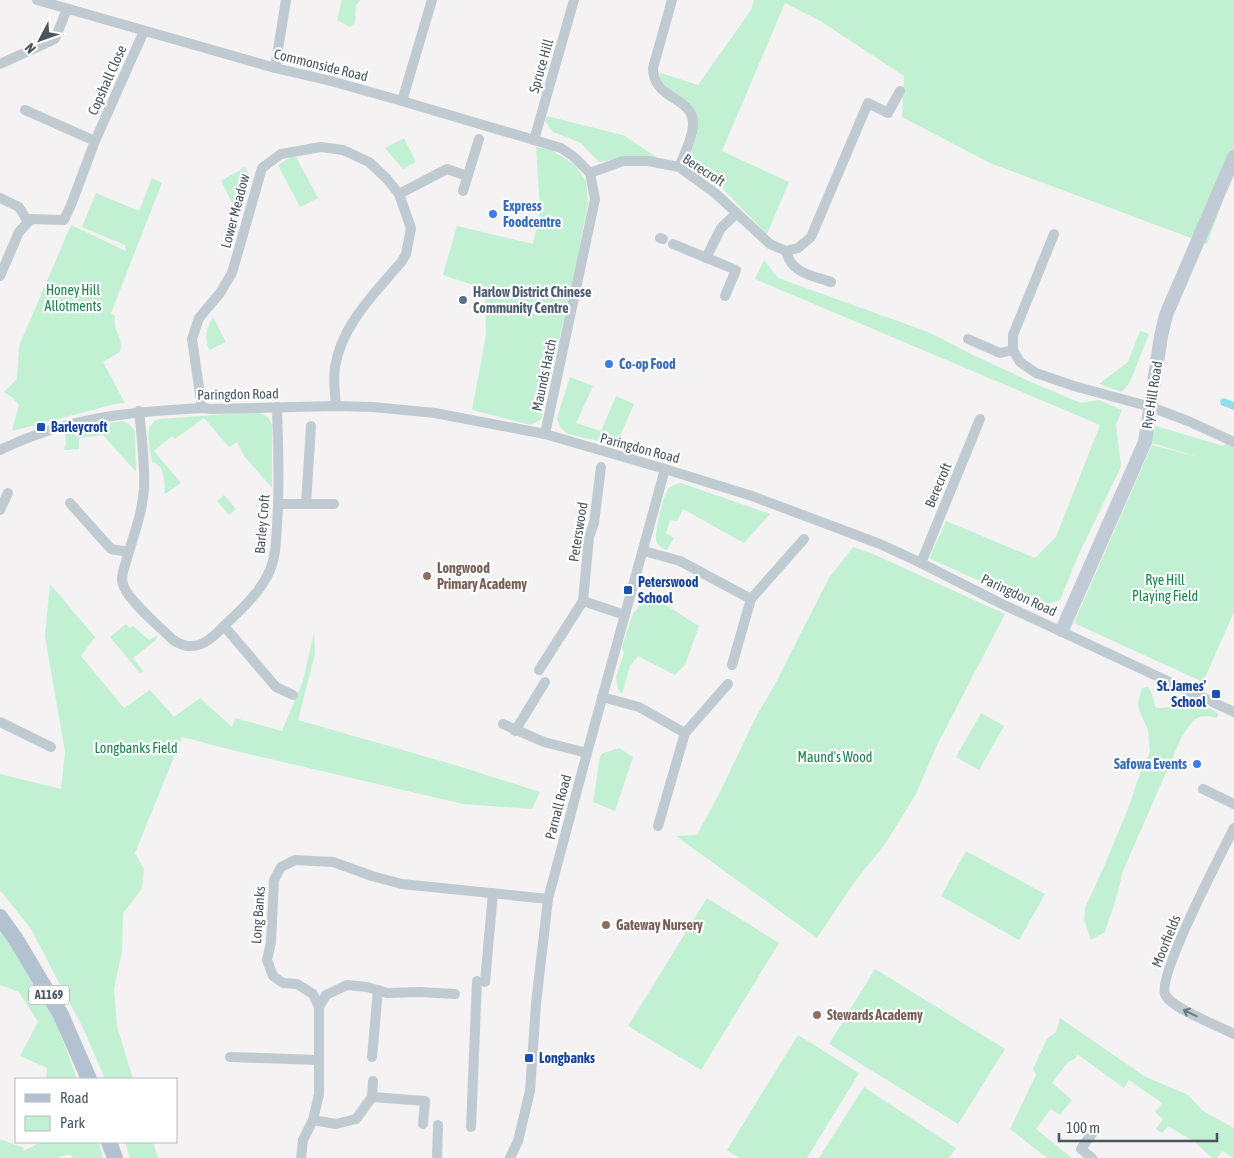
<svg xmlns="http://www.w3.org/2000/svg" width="1234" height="1158" viewBox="0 0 1234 1158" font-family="'Asap Condensed',sans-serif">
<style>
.green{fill:#c2f0d2}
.water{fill:#8fdded}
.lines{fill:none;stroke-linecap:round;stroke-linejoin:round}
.street{stroke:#c0cad1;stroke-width:10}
.secondary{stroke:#c0cbd5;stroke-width:14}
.primary{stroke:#b2c2d0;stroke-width:16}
.oneway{stroke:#6d7982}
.shop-dot{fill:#3f7fe0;stroke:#fff;stroke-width:2}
.service-dot{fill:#5c6f8a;stroke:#fff;stroke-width:2}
.transit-dot{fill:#1a4fb4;stroke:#fff;stroke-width:2}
.education-dot{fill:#8d6e63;stroke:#fff;stroke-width:2}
.labels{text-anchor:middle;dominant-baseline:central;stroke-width:4.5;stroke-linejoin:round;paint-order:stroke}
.shield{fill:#fff;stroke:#808990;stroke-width:1}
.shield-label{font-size:12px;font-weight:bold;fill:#495660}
.street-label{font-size:14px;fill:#495660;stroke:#fff}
.shop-label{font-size:14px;font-weight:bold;fill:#366cbe;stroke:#fff;text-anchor:start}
.park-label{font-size:14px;fill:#178449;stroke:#fff}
.service-label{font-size:14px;font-weight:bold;fill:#4e5e75;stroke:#fff;text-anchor:start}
.transit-label{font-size:14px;font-weight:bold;fill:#164399;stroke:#fff;text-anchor:start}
.education-label{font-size:14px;font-weight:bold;fill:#785e54;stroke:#fff;text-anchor:start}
</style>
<rect width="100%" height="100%" fill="#f4f2f2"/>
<g class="green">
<polygon points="342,0 360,0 356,6 355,23 350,27 337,20"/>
<polygon points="754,0 1234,0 1234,170 1207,244 990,163 902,117 904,76 822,22 785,3 722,151 789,182 767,234 721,187 687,164 697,135 695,118 659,78 661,73 698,85 751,10"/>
<polygon points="547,116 623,135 659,159 625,157 599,162 581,143 553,132 545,121"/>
<polygon points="404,138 416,162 403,169 385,148"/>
<polygon points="536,147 550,149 575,165 586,181 588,203 575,270 541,419 531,425 472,410 486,335 485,289 443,275 457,226 533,244 540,210"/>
<polygon points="295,155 318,198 300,207 278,165"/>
<polygon points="245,167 250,177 238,214 221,181"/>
<path d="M 152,178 L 162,183 L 111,313 L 115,316 C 112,332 124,336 120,352 L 103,362 L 125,403 L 115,404 L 12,431 L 19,405 L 12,397 L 4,392 L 17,379 L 19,346 L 71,225 L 126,251 L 125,245 L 82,227 L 96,193 L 139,211 Z"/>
<polygon points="764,260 778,278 928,332 975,356 1040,386 1081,403 1099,400 1122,410 1116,424 1121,467 1078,556 1060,600 1037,607 929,558 946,521 1035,558 1056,537 1100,425 755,279"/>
<path d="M 213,317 L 226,342 L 209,350 C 204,337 206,329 213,317 Z"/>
<polygon points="1140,331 1149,334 1130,382 1122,392 1099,384 1128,362"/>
<polygon points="570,377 593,386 576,423 601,431 616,396 634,404 616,445 568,434 560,427 557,418"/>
<path d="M 257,412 L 268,417 L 272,425 L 272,488 L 245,457 L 237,442 L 229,447 L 204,418 L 175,439 L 172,436 L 154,451 L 181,483 L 165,494 C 164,482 166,466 152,462 C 150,446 142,425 159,419 Z"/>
<polygon points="122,421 128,423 135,431 136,472 103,435 79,438 79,449 64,450 66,444 65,432"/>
<polygon points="1156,426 1223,446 1234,437 1234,612 1203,682 1074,623 1152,445 1201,458 1149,442"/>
<path d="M 681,483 L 770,514 L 744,543 L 683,509 L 677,521 L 670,520 L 666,533 L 674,538 L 667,550 C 661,548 657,545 656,539 C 655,530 663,498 667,491 C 670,486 675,484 681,483 Z"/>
<polygon points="224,495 236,509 229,515 217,501"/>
<polygon points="853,547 873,554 1005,614 936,747 916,794 885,844 853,884 817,938 676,836 697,835 720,792 756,717 774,686 829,578"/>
<polygon points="50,584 95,637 81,656 124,708 150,690 174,717 200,698 232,727 235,718 282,731 303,681 314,633 315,654 298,720 455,765 540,792 532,809 463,804 236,751 182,737 135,853 144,869 142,889 123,913 122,951 114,989 117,1026 133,1079 105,1079 84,1030 31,929 0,890 0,774 61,789 65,752 45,636"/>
<polygon points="643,591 699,626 685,665 675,675 638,656 630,666 622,694 618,689 616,677 624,653 622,647 633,613 638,608"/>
<polygon points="126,624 130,628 133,626 149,640 158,635 156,640 133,658 143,671 140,673 110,637"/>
<path d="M 1148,687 L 1152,694 L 1156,708 C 1176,709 1202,697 1219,715 L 1216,718 C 1196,712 1193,721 1182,736 L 1122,873 C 1119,894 1111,912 1105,932 L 1091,940 L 1084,919 L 1085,908 L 1103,869 L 1130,804 L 1139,776 L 1150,752 L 1148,730 L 1139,710 L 1138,702 L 1142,688 Z"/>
<polygon points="981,713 1004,726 979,770 956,757"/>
<polygon points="619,748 633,757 615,811 593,802 600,756 603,753"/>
<polygon points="966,851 1045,894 1019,940 941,896"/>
<polygon points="707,898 779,943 701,1070 628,1026"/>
<polygon points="0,926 55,1019 77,1079 46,1079 47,1068 20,1056 38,1022 19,992 0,985"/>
<polygon points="875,969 1005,1049 958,1124 829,1044"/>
<polygon points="1060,1018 1144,1076 1188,1095 1203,1111 1234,1128 1234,1158 1222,1151 1217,1158 1212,1158 1195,1142 1168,1126 1162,1133 1156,1129 1163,1119 1155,1112 1162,1103 1129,1080 1124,1088 1077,1054 1076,1058 1068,1062 1052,1083 1072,1100 1060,1115 1051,1109 1036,1129 1072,1158 1047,1158 1010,1129 1036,1075 1033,1069 1047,1039 1056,1032"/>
<polygon points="798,1035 859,1073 807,1158 739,1158 727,1150"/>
<polygon points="864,1087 956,1148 949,1158 819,1158"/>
<polygon points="0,1139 24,1148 22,1151 36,1145 38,1142 99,1142 103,1158 73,1158 70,1154 57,1158 0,1158"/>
<polygon points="125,1142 153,1142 158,1158 130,1158"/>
</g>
<polygon class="water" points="1224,398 1234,402 1234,410 1221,405 1220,400"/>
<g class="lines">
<g class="street">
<polyline points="37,0 275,68 331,81 402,101 561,148 574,157 590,173"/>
<path d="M 672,0 L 653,68 C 653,101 695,96 693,126 C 692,140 684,155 679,167"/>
<polyline points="0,64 55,39 67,9"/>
<polyline points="275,68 286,0"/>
<polyline points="402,101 432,0"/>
<polyline points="25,110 95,141"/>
<polyline points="534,140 574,0"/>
<path d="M 590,173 L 623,161 L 648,161 L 679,167 L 715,193 L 770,244 L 786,251 C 792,274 811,275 831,282"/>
<polyline points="463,191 479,139"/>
<polyline points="399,194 447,169 467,176"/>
<polyline points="0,198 19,207 28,222"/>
<polyline points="660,238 663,239"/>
<polyline points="673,244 736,270 725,296"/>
<polyline points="786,251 798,248 811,237 868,103 888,113 900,91"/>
<polyline points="706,258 721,228 737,213"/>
<polyline points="0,276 19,232 31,219 64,220 71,205 95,141 144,31"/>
<polyline points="968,339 1000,353 1013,350 1020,362 1036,373 1074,386 1151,407 1188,421 1234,442"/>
<polyline points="1013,350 1013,335 1054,234"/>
<path d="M 202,408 L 192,339 L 199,318 L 220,293 L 232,273 L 262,168 L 281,154 L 321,147 L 343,150 L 369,162 L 387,179 L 399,194 L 411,228 L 406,254 L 402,261 C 375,293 342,324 335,367 C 333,379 335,393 336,406"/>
<path d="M 139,411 C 142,437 145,463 144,489 C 142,517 130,545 123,572 C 122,577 121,582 124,587 C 131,603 160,627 173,640 C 191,652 205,645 219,631 C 238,612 260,594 270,570 C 276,556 276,540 277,525 C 280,486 278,446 277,407"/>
<polyline points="545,434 595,199 590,173"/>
<path d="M 0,450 C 68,417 128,412 202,408 L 211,409 L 336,406 L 373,407 L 435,413 L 545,434 L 665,469 L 752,496 L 880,544 L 921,563 L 1002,604 L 1234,712"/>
<polyline points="70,503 111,549 128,552"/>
<polyline points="278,504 334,504"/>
<polyline points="306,504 311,426"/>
<polyline points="0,510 8,493"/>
<polyline points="644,551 680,561 751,599"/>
<polyline points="921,563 980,419"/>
<polyline points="583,601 625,615"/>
<polyline points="224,626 276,687 293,695"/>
<polyline points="732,665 751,599 804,539"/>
<polyline points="539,670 583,601 589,537 594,523 601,467"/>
<polyline points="602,697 639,707 685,733 658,826"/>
<polyline points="0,722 51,747"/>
<polyline points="503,724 544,742 587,753"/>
<polyline points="515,731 545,682"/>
<polyline points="685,733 728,684"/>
<polyline points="1203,789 1234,804"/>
<path d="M 1234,828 C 1222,852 1158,974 1165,994 C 1170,1008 1219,1026 1234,1034"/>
<polyline points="485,982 493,893"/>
<polyline points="319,1007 326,995 347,985 367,987 387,993 420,992 455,994"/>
<polyline points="230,1057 319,1060"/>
<polyline points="372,1057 378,990"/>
<polyline points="372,1097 373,1081"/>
<polyline points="313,1120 336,1124 356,1119 372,1097 425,1101 423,1124"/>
<polyline points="471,1127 477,981"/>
<polyline points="301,1158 303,1140 313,1120 319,1094 319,1007 313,994 297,984 283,983 273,976 267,960 271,942 274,880 281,867 295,860 333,862 372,876 402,884 548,899"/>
<polyline points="437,1158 438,1125"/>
<polyline points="510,1158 518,1141 530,1091 536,1004 548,899 587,753 665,469"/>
<polyline points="1092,1158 1081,1149 1094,1131"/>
</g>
<polyline class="secondary" points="1062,630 1145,442 1161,336 1166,315 1234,157"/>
<g class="primary">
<polyline points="0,917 17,941 61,1015 89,1079"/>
<polyline points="109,1142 115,1158"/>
</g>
</g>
<defs><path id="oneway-shaft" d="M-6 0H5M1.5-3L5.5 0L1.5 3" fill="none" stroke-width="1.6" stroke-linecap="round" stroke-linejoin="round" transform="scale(1.25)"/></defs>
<use class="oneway" href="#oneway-shaft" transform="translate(1190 1013) rotate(-154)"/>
<g class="shop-dot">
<circle cx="493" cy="214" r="5"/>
<circle cx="609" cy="364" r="5"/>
<circle cx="1197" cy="764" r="5"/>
</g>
<circle class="service-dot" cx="463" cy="300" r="5"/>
<g class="transit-dot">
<rect x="36" y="422" width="10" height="10" rx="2.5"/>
<rect x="623" y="585" width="10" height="10" rx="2.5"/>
<rect x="1211" y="689" width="10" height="10" rx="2.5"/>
<rect x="524" y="1053" width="10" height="10" rx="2.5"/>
</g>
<g class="education-dot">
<circle cx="427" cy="576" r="5"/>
<circle cx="606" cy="925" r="5"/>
<circle cx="817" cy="1015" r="5"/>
</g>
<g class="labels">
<rect class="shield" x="29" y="985.5" width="40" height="19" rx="4"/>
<g class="shield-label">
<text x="49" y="995">A1169</text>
</g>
<g class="street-label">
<text transform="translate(321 65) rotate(14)">Commonside Road</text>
<text transform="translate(541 66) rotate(-74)">Spruce Hill</text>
<text transform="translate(107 80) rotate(-66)">Copshall Close</text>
<text transform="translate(704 170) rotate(33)">Berecroft</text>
<text transform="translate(235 211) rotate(-75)">Lower Meadow</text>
<text transform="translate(544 375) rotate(-78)">Maunds Hatch</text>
<text transform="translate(238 394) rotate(-1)">Paringdon Road</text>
<text transform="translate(1152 395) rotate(-81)">Rye Hill Road</text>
<text transform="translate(640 448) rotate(15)">Paringdon Road</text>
<text transform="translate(938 485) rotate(-67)">Berecroft</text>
<text transform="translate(262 524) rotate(-85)">Barley Croft</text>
<text transform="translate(578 532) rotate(-81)">Peterswood</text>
<text transform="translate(1019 595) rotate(25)">Paringdon Road</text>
<text transform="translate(558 807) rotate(-75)">Parnall Road</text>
<text transform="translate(258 915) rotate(-86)">Long Banks</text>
<text transform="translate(1166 941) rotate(-68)">Moorfields</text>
</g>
<g class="shop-label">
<text x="503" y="206">Express<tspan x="503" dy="16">Foodcentre</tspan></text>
<text x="619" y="364">Co-op Food</text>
<text x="1187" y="764" text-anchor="end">Safowa Events</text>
</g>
<g class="park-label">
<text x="73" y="290">Honey Hill<tspan x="73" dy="16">Allotments</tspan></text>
<text x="1165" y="580">Rye Hill<tspan x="1165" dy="16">Playing Field</tspan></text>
<text x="136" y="748">Longbanks Field</text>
<text x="835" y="757">Maund's Wood</text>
</g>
<g class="service-label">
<text x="473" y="292">Harlow District Chinese<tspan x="473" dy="16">Community Centre</tspan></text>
</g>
<g class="transit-label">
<text x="51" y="427">Barleycroft</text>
<text x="638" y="582">Peterswood<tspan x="638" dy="16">School</tspan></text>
<text x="1206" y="686" text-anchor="end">St. James'<tspan x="1206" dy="16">School</tspan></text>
<text x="539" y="1058">Longbanks</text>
</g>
<g class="education-label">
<text x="437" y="568">Longwood<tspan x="437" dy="16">Primary Academy</tspan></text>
<text x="616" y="925">Gateway Nursery</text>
<text x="827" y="1015">Stewards Academy</text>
</g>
</g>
<rect x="15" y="1078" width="162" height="65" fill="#ffffff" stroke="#b6bbbf"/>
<rect x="25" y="1094" width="25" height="8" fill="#b2c2d0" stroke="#b6bbbf"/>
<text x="60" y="1103" font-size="15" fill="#495660">Road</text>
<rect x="25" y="1116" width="25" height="15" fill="#c2f0d2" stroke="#b6bbbf"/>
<text x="60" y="1128" font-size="15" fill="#495660">Park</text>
<g transform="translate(40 40) rotate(229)" stroke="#ffffff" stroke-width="4" paint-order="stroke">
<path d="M0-4L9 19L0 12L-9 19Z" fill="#495660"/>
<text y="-8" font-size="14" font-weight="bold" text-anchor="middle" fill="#495660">N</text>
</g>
<path d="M1059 1133v8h158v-8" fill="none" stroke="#495660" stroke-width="2.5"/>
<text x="1066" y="1133" font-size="15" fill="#495660" stroke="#ffffff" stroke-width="4" paint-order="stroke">100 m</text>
</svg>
